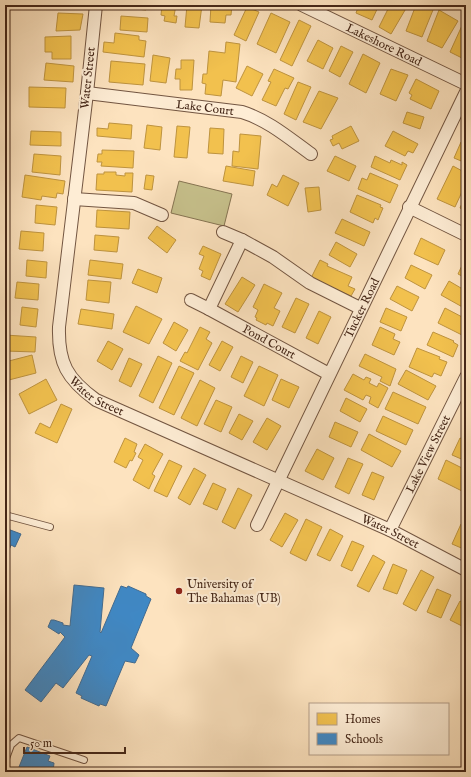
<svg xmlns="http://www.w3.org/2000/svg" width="471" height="777" viewBox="0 0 471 777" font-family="'IM FELL English',serif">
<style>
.green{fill:#c7c18c;stroke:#867452}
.homes{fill:#f2c14e;stroke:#be933e}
.schools{fill:#3f88c5;stroke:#416b91}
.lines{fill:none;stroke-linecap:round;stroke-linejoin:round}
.service-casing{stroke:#735642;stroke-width:8}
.minor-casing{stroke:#735642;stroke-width:14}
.service{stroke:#feedd5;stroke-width:6}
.minor{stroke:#feedd5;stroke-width:12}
.poi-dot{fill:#8f2418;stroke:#feedd5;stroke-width:1.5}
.labels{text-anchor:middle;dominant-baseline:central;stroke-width:4;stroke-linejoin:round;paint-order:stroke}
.street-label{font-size:12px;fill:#452718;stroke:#feedd5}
.poi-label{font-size:12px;fill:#452718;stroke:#feedd5;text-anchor:start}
</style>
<rect width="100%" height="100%" fill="#fde3bf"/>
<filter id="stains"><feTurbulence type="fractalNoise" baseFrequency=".005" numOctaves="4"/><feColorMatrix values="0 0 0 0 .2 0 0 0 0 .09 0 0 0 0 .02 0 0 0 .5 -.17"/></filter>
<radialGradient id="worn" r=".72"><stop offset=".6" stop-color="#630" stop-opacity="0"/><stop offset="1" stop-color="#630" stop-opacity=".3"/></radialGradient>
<polygon class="green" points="179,181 232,194 224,226 171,213"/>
<g class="homes">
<polygon points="56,5 80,5 80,8"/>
<polygon points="116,5 147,5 146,10 116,7"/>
<polygon points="162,5 176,5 174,16 177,16 176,23 164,21 165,16 161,15"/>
<polygon points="187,5 202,5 199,28 185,27"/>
<polygon points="211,5 232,5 231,15 226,15 225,23 210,22"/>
<polygon points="359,5 379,5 372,20 356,13"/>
<polygon points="390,5 408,5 391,34 379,27"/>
<polygon points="416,5 435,5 422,37 406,31"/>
<polygon points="247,7 259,12 246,41 234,35"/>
<polygon points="439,10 458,21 442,48 427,41"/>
<polygon points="58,13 83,14 80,30 56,31"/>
<polygon points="271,13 290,22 276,53 257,44"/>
<polygon points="121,16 148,18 147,32 120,30"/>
<polygon points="465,19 466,19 466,60 450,52"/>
<polygon points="299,20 311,26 292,66 280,60"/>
<polygon points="115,33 139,36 139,40 146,41 144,57 103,52 104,42 114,43"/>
<polygon points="71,36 71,59 52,59 52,52 45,52 45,37"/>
<polygon points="318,40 333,48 323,69 307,61"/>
<polygon points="226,42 240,44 236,82 223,80 221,96 205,94 206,84 202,83 203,74 207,74 209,51 225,53"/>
<polygon points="341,46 353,52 340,77 329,71"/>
<polygon points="363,54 380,63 366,93 349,84"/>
<polygon points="153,55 170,58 166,83 150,81"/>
<polygon points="181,60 194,60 192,90 180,90 180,79 175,79 176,69 181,69"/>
<polygon points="111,61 145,64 143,85 109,82"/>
<polygon points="46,63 74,66 73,82 44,80"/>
<polygon points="247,66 263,74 252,96 236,88"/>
<polygon points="274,69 294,78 288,89 285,88 276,106 262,100 271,82 268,81"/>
<polygon points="391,69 408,75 396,101 380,94"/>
<polygon points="416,79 439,91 431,109 410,99 412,95 409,93"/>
<polygon points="298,82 311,87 296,120 284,114"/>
<polygon points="29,87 66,88 65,108 29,107"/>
<polygon points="319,91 338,98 321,129 303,122"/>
<polygon points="407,112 424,117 420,129 403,123"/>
<polygon points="109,123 132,125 131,139 97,136 97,128 108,129"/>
<polygon points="147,125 162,127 160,150 144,148"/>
<polygon points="177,126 190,127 187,158 174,157"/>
<polygon points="351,126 359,141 342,149 339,143 333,146 330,140 333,139 332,136"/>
<polygon points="210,128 224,129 223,154 208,153"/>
<polygon points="31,131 61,132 61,146 30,145"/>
<polygon points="393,131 418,144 413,153 408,151 405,156 385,146"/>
<polygon points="240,134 261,136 258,169 232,166 233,151 239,152"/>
<polygon points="461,142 465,144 466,142 466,163 454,158"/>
<polygon points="102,150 134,151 133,168 101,166 102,162 97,162 98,154 102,154"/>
<polygon points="34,154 61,156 60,175 32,172"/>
<polygon points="335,156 356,166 349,181 327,171"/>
<polygon points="375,156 390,163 391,160 402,165 402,162 407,165 400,180 371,167"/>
<polygon points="226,166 255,171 253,186 223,181"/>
<polygon points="453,166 466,173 466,183 455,207 437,199"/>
<polygon points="104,172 116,172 116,175 125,176 125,173 133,173 132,192 96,190 97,174 104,174"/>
<polygon points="370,173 398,185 390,203 358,189 362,178 367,180"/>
<polygon points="25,175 65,181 63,194 57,193 56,198 42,196 41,200 22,197"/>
<polygon points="146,175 154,176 152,190 144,189"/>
<polygon points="283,175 299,183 288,206 267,195 272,184 277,187"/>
<polygon points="319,187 321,210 308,212 305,188"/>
<polygon points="466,194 466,211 460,208"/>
<polygon points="357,195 381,205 380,207 383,208 378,220 375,218 373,223 350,212"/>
<polygon points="36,205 57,207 55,225 35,223"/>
<polygon points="97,210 130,212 129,229 96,227"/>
<polygon points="342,219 370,232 364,246 335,233"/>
<polygon points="157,226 176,240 167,253 148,238"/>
<polygon points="21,231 44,233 43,251 19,249"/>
<polygon points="95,235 119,237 117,252 94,250"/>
<polygon points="421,238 445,250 438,265 414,254"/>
<polygon points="336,242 357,254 350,267 329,255"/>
<polygon points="203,246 221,254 210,280 201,276 203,271 199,269 204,256 199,254"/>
<polygon points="466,257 466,278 458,274"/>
<polygon points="27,260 47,262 46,278 26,276"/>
<polygon points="90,260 123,264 121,279 88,275"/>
<polygon points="320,260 328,264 327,266 352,277 348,286 355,289 351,296 311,278"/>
<polygon points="411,265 432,275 425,289 405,278"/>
<polygon points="138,269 162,278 157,293 132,283"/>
<polygon points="242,277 255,285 238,312 225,304"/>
<polygon points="88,280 111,282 109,303 86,300"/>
<polygon points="449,281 466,291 466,309 441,295"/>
<polygon points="17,282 39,284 38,300 15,298"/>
<polygon points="264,284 282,293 274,308 280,311 273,326 267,323 266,325 256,320 257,318 255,317 258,310 253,307"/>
<polygon points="397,286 419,297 412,311 390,299"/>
<polygon points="296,298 309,304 295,333 282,327"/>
<polygon points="136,306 162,319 149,344 123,332"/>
<polygon points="22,307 38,309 36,327 20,325"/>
<polygon points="386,308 407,317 401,331 380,322"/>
<polygon points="445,308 466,319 466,337 438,323"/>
<polygon points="81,309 114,314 112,329 78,324"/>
<polygon points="319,311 331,317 318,344 306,338"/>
<polygon points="174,322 188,330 176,351 163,343"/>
<polygon points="200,327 210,332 206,339 212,343 198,370 180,361 185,352 187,353"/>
<polygon points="380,327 395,334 393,339 400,342 394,355 372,345"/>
<polygon points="433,332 454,341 453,342 458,345 453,357 427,345"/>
<polygon points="5,335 36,337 35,352 5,351"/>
<polygon points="108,341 123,349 112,370 97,361"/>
<polygon points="222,341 233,347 220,371 209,365"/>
<polygon points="417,348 440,357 439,359 447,362 441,376 434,373 432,377 409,367"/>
<polygon points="365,354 396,369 390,386 380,381 382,377 359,366"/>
<polygon points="32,355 36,373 5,381 5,362"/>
<polygon points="158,356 172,363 153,403 139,396"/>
<polygon points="241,356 253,362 243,383 231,377"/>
<polygon points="129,358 142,364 131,387 119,381"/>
<polygon points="179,366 194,373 174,415 159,408"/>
<polygon points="259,366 278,375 264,406 244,396"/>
<polygon points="406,370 436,386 428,400 398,384"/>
<polygon points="353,374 364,380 366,377 371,379 369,383 377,387 379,383 388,388 378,408 369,403 371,397 366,395 363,400 344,390"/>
<polygon points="46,379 57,400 29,414 19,394"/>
<polygon points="281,379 299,387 289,408 272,400"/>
<polygon points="200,380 215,388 197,426 181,418"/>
<polygon points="393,392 426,407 418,424 385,409"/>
<polygon points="346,398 367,409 360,422 340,411"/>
<polygon points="216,400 232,407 221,432 204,424"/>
<polygon points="61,404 72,409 57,443 35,433 40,423 50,428"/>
<polygon points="239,414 253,421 242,440 229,433"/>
<polygon points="383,416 413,430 406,445 376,431"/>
<polygon points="267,418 281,426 267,450 253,442"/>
<polygon points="335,422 358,432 351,447 329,437"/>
<polygon points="369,434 401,451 392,467 361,450"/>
<polygon points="125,438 137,444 134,452 136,453 132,461 130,460 126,468 114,462"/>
<polygon points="460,438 466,440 466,461 452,455"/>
<polygon points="145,444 163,454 152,474 155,476 149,489 133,480 143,460 138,457"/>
<polygon points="317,449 334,458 323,480 305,471"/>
<polygon points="348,458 363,464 349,494 335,487"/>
<polygon points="169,460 182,466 167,497 154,491"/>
<polygon points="446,460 466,470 466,493 438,479"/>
<polygon points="194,468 206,475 190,505 178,498"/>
<polygon points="372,472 384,477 374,500 362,495"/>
<polygon points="213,483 226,489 217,510 203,504"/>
<polygon points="238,488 252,495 235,529 222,522"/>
<polygon points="285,513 298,520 282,547 270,540"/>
<polygon points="306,519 322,527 306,561 290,553"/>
<polygon points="461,524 466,526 466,550 452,544"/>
<polygon points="330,529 343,536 330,561 317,555"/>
<polygon points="352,541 364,546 352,571 341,566"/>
<polygon points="373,555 385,562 369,592 357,586"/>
<polygon points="393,564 407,570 397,594 383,589"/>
<polygon points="421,570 434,577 416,611 403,604"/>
<polygon points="437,589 451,595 441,618 427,612"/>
<polygon points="460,601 466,604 466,618 462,626 450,620"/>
</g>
<g class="schools">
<polygon points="5,528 21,534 15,547 11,545 5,560"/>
<polygon points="74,585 104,588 100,632 101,633 121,586 127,588 128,586 146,594 146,596 151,599 131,648 139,655 135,663 125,661 106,706 100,704 99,706 81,698 82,696 76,693 92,656 89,655 63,688 56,683 41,702 25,690 65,637 60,632 59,634 48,627 51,620 54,620 63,623 63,625 70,626"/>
<polygon points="27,747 50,756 48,761 54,763 53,772 17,772"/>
</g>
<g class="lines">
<defs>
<g id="service">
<polyline points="5,515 50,527"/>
<polyline points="5,761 11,745 19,738 84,760"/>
</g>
<g id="minor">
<path id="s1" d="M 96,5 L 87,93 L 59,327 C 58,363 67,379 96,400 L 390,530 L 466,570"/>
<path id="s2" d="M 302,5 L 466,84"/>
<path id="s3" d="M 87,93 L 242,112 C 268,120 290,139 311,154"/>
<polyline points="74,199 134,203 162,215"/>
<polyline points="409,207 466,235"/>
<polyline points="223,232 242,240 273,257 310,283 360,308"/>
<path id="s4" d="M 242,240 L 209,309 L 329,374"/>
<polyline points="191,300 209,309"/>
<path id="s5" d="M 257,525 L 466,92"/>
<path id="s6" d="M 390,530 L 466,377"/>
</g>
</defs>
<use href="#service" class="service-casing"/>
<use href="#minor" class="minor-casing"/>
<use href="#service" class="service"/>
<use href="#minor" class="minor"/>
</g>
<circle class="poi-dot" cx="179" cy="591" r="4"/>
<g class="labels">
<g class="street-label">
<text stroke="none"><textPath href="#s2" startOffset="91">Lakeshore Road</textPath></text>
<text transform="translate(88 78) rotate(-84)">Water Street</text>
<text stroke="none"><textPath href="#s3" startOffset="119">Lake Court</textPath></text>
<text stroke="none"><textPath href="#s5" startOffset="241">Tucker Road</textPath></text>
<text stroke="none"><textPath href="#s4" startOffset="145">Pond Court</textPath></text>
<text stroke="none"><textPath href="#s1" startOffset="409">Water Street</textPath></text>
<text stroke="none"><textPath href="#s6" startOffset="85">Lake View Street</textPath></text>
<text stroke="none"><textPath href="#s1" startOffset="733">Water Street</textPath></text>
</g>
<g class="poi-label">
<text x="187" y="584">University of<tspan x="187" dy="14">The Bahamas (UB)</tspan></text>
</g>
</g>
<rect width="471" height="777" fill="none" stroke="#fde3bf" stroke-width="20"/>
<rect x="6" y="6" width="459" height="765" fill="none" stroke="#452718" stroke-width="2"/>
<rect x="10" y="10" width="451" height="757" fill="none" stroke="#452718"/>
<rect x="309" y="703" width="140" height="52" fill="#feedd5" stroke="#b49e89"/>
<rect x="317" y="713" width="20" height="12" fill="#f2c14e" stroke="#b49e89"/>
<text x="345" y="723" font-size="12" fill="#452718">Homes</text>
<rect x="317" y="733" width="20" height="12" fill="#3f88c5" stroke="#b49e89"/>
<text x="345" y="743" font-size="12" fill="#452718">Schools</text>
<path d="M24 747v6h101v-6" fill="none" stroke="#452718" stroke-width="2"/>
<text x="30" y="747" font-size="12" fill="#452718" stroke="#feedd5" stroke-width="3" paint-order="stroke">50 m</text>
<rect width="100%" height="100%" filter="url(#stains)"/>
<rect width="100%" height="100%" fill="url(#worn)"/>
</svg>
